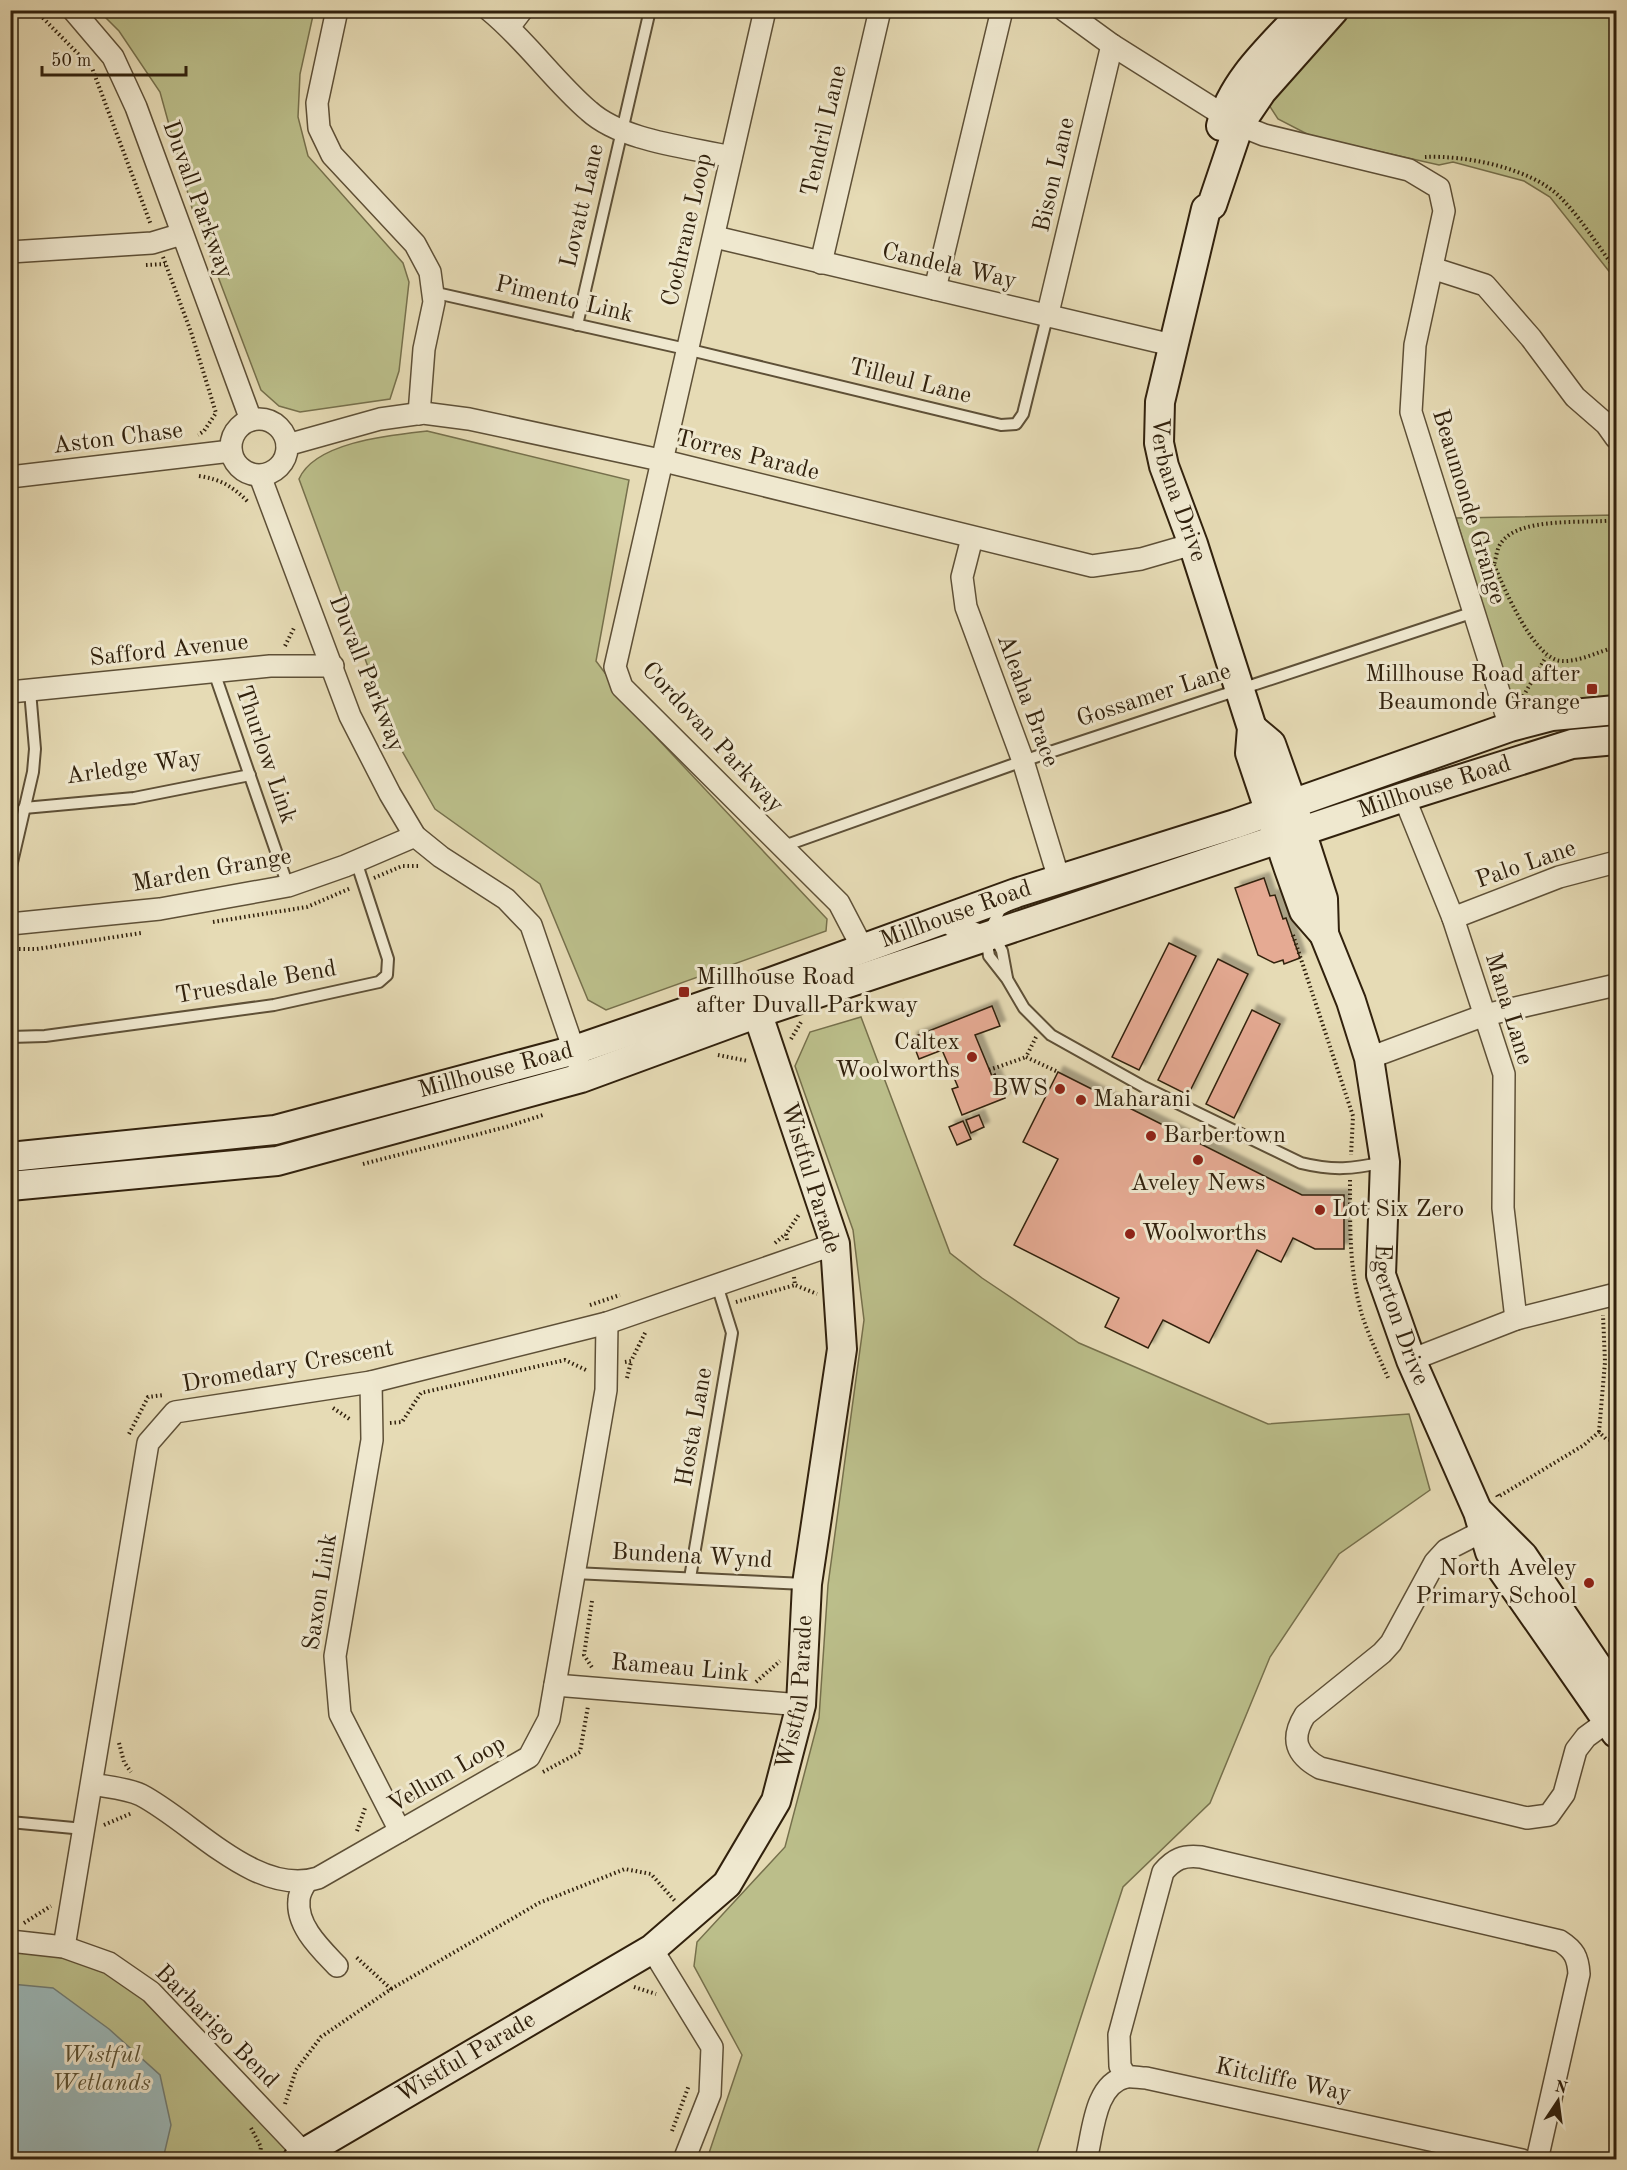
<svg xmlns="http://www.w3.org/2000/svg" width="1627" height="2170" viewBox="0 0 1627 2170" font-family="'Old Standard TT',serif">
<style>
.green{fill:#bbbe8a;stroke:#76704c;stroke-width:1.5}
.water{fill:#9bb8b9;stroke:#717c74;stroke-width:1.5}
.building{fill:#e5aa93;stroke:#31210d;stroke-width:1.5;filter:url(#shadow)}
.lines{fill:none;stroke-linecap:round;stroke-linejoin:round}
.lane-casing{stroke:#5e5037;stroke-width:14}
.street-casing{stroke:#5e5037;stroke-width:24}
.secondary-casing{stroke:#31210d;stroke-width:32}
.path{stroke:#31210d;stroke-width:4;stroke-dasharray:1.5 3;stroke-linecap:butt}
.lane{stroke:#efe8cf;stroke-width:10}
.street{stroke:#efe8cf;stroke-width:21}
.secondary{stroke:#efe8cf;stroke-width:28}
.poi-dot{fill:#8f2418;stroke:#efe8cf;stroke-width:2}
.labels{text-anchor:middle;dominant-baseline:central;stroke-width:6;stroke-linejoin:round;paint-order:stroke}
.street-label{font-size:24px;fill:#31210d;stroke:#efe8cf}
.poi-label{font-size:24px;fill:#31210d;stroke:#efe8cf;text-anchor:start}
.park-label{font-size:24px;font-style:italic;fill:#5a5032;stroke:#efe8cf}
</style>
<defs>
<filter id="shadow"><feDropShadow dx="5.5" dy="-5.5" stdDeviation="1.5" flood-color="#0004"/></filter>
</defs>
<rect width="100%" height="100%" fill="#e6dbb5"/>
<filter id="stains"><feTurbulence type="fractalNoise" baseFrequency=".00333" numOctaves="4"/><feColorMatrix values="0 0 0 0 .2 0 0 0 0 .09 0 0 0 0 .02 0 0 0 .5 -.17"/></filter>
<radialGradient id="worn" r=".72"><stop offset=".6" stop-color="#630" stop-opacity="0"/><stop offset="1" stop-color="#630" stop-opacity=".3"/></radialGradient>
<g class="green">
<polygon points="99,11 314,11 300,74 298,117 308,156 403,263 409,282 399,371 390,399 300,412 279,406 261,390 192,208 160,92 119,31"/>
<polygon points="1341,11 1616,11 1616,280 1550,197 1524,181 1453,162 1439,165 1311,136 1278,119 1269,105"/>
<path d="M 427,431 L 629,480 L 596,661 L 641,721 L 827,919 L 826,931 L 606,1010 L 588,1000 L 540,884 L 435,809 L 393,735 L 299,479 C 315,442 391,435 427,431 Z"/>
<polygon points="1616,515 1616,701 1530,710 1515,703 1507,688 1456,518"/>
<polygon points="861,1017 950,1253 982,1278 1079,1343 1268,1424 1409,1414 1430,1490 1339,1554 1270,1657 1210,1803 1123,1887 1035,2159 707,2159 742,2055 694,1966 697,1942 785,1847 819,1718 828,1585 864,1320 853,1230 795,1066 810,1032"/>
<polygon points="11,1942 111,1964 299,2160 11,2160"/>
</g>
<polygon class="water" points="11,1984 53,1988 109,2029 160,2075 171,2125 163,2159 11,2159"/>
<g class="building">
<polygon points="1264,878 1270,896 1275,895 1283,919 1286,918 1300,958 1284,964 1283,960 1274,963 1258,955 1235,888"/>
<polygon points="1169,943 1196,956 1139,1070 1112,1057"/>
<polygon points="1218,959 1248,974 1188,1095 1158,1080"/>
<polygon points="992,1006 1000,1026 975,1035 992,1076 995,1074 1005,1098 962,1115 952,1089 958,1087 942,1050 919,1059 911,1038"/>
<polygon points="1252,1010 1280,1024 1234,1118 1206,1104"/>
<polygon points="1058,1072 1302,1195 1344,1195 1344,1249 1315,1249 1293,1238 1281,1262 1257,1250 1209,1343 1163,1320 1148,1348 1105,1327 1119,1298 1014,1245 1058,1159 1023,1142"/>
<polygon points="979,1115 984,1127 971,1133 966,1120"/>
<polygon points="963,1121 971,1139 957,1145 949,1127"/>
</g>
<g class="lines">
<defs>
<g id="lane">
<polyline points="432,292 686,349 1001,425 1016,424 1023,414 1047,317"/>
<polyline points="577,325 650,10"/>
<polyline points="214,672 288,886"/>
<polyline points="24,808 134,798 250,775"/>
<polyline points="781,847 1023,761 1474,612"/>
<polyline points="10,871 33,772 35,749 30,691"/>
<path d="M 1009,905 L 1000,910 L 986,937 L 989,956 L 1007,979 L 1024,1008 L 1051,1035 L 1144,1087 L 1301,1163 C 1334,1171 1352,1169 1385,1162"/>
<polyline points="949,930 970,926 993,934 1002,951 1007,978"/>
<polyline points="10,1037 45,1036 274,1005 379,982 387,975 388,959 356,861"/>
<polyline points="574,1573 805,1584"/>
<polyline points="690,1578 732,1333 717,1285"/>
<polyline points="10,1822 84,1829"/>
</g>
<g id="street">
<polyline points="73,10 113,57 136,107 251,420"/>
<polyline points="337,10 317,103 319,128 332,155 415,244 430,272 434,302 424,349 419,414"/>
<path d="M 489,10 C 526,40 553,80 589,111 C 622,141 688,147 731,157"/>
<polyline points="765,10 615,667 622,687 839,903 863,949"/>
<polyline points="1064,10 1112,45 1239,125 1264,135 1409,170 1439,188 1444,211 1415,345 1411,412 1510,727"/>
<polyline points="509,27 522,10"/>
<polyline points="715,237 1172,345"/>
<polyline points="10,252 152,243 182,234"/>
<polyline points="821,263 880,10"/>
<polyline points="1432,268 1485,285 1531,338 1575,397 1606,424 1616,438"/>
<polyline points="935,289 1002,10"/>
<polyline points="1047,317 1112,45"/>
<circle cx="259" cy="447" r="28"/>
<polyline points="287,445 380,419 423,413 469,419 660,460 1092,566 1141,559 1193,544"/>
<polyline points="260,476 350,716 390,794 415,836 441,857 506,899 531,925 578,1062"/>
<polyline points="10,477 231,451"/>
<polyline points="972,538 962,577 966,607 1023,761 1059,879"/>
<polyline points="10,692 270,666 333,666"/>
<polyline points="1404,797 1453,918 1504,1074 1503,1208 1516,1319"/>
<polyline points="1453,918 1559,877 1616,862"/>
<polyline points="10,924 160,909 288,886 345,866 415,836"/>
<polyline points="1369,1058 1485,1015 1616,985"/>
<polyline points="1411,1360 1516,1319 1616,1294"/>
<polyline points="371,1382 372,1440 335,1656 340,1714 400,1831"/>
<path d="M 1493,1526 L 1446,1550 L 1435,1562 L 1391,1643 L 1382,1653 L 1305,1715 C 1290,1739 1296,1755 1320,1768 L 1527,1818 L 1549,1815 L 1564,1794 L 1576,1750 L 1586,1737 L 1616,1715"/>
<polyline points="555,1685 801,1705"/>
<path d="M 92,1784 C 107,1787 127,1788 141,1795 C 193,1822 256,1897 318,1878 L 529,1757 L 549,1719 L 606,1390 L 607,1323"/>
<path d="M 306,1882 C 303,1887 299,1894 299,1900 C 296,1926 321,1949 337,1966"/>
<polyline points="10,1941 64,1947 109,1963 151,1992 304,2153"/>
<polyline points="64,1947 148,1443 175,1412 371,1382 607,1323 835,1244"/>
<polyline points="652,1949 712,2047 710,2094 684,2160"/>
<path d="M 1126,2077 L 1120,2066 L 1119,2035 L 1163,1872 C 1174,1859 1183,1855 1201,1857 L 1560,1941 C 1574,1950 1578,1957 1579,1974 L 1537,2160"/>
<path d="M 1086,2160 C 1093,2134 1094,2084 1126,2077 C 1132,2076 1140,2078 1146,2078 L 1522,2160"/>
</g>
<g id="secondary">
<path id="s1" d="M 1334,10 L 1262,91 L 1239,125 L 1212,205 L 1206,209 L 1160,402 L 1159,443 L 1164,466 L 1193,544 L 1252,728 L 1250,753 L 1289,869 L 1304,911 L 1324,934 L 1351,1001 L 1369,1058 L 1385,1162 L 1381,1275 L 1411,1360 L 1478,1512 L 1490,1552 L 1616,1733"/>
<path d="M 1221,126 C 1232,80 1274,44 1305,10"/>
<polyline points="1252,728 1271,744 1292,803 1323,899 1324,934"/>
<path id="s2" d="M 10,1157 L 275,1130 L 575,1050 L 749,990 L 1016,893 L 1235,824 L 1510,727 L 1552,716 L 1616,710"/>
<path id="s3" d="M 10,1186 L 277,1161 L 581,1078 L 758,1013 L 1404,797 L 1572,744 L 1616,740"/>
<polyline points="1480,1513 1523,1556 1616,1694"/>
<path id="s4" d="M 297,2160 L 304,2153 L 652,1949 L 727,1884 L 776,1801 L 801,1705 L 807,1584 L 842,1349 L 835,1244 L 752,997"/>
</g>
</defs>
<use href="#lane" class="lane-casing"/>
<use href="#street" class="street-casing"/>
<use href="#secondary" class="secondary-casing"/>
<g class="path">
<polyline points="32,10 40,15 92,68 151,225"/>
<path d="M 1425,157 C 1465,155 1531,168 1560,197 C 1581,218 1598,246 1616,270"/>
<polyline points="163,257 191,332 216,413 204,431 198,435"/>
<polyline points="146,265 165,264"/>
<path d="M 199,476 C 220,479 234,487 249,503"/>
<path d="M 1494,565 C 1504,588 1535,661 1562,661 C 1579,662 1600,651 1616,647"/>
<path d="M 1479,571 L 1494,565 C 1496,558 1497,548 1501,543 C 1519,516 1586,524 1616,520"/>
<polyline points="285,646 295,626"/>
<polyline points="1521,700 1546,657"/>
<polyline points="374,878 402,866 421,866"/>
<polyline points="213,922 307,907 351,888"/>
<polyline points="1293,935 1353,1116 1351,1155"/>
<polyline points="10,949 37,949 141,933"/>
<polyline points="1036,1037 1026,1057 1058,1072"/>
<polyline points="791,1039 801,1022"/>
<polyline points="718,1055 748,1061"/>
<polyline points="989,1070 1026,1057"/>
<polyline points="363,1164 506,1127 543,1115"/>
<path d="M 1350,1180 C 1350,1225 1349,1271 1362,1315 C 1369,1337 1380,1359 1389,1380"/>
<polyline points="787,1240 786,1234 800,1213"/>
<polyline points="775,1243 786,1234"/>
<polyline points="794,1277 795,1285 817,1294"/>
<polyline points="736,1302 795,1285"/>
<polyline points="590,1305 620,1295"/>
<polyline points="625,1362 631,1361 646,1331"/>
<polyline points="627,1378 631,1362"/>
<polyline points="333,1408 351,1420"/>
<polyline points="390,1423 402,1422 421,1393 565,1360 588,1371"/>
<polyline points="1599,1432 1605,1362 1603,1315"/>
<polyline points="129,1434 148,1397 164,1395"/>
<polyline points="1497,1495 1498,1497 1584,1445 1599,1432 1606,1439 1616,1441"/>
<polyline points="592,1601 584,1655 593,1669"/>
<polyline points="756,1682 780,1661"/>
<polyline points="119,1743 124,1762 131,1772"/>
<polyline points="543,1772 580,1752 588,1706"/>
<polyline points="104,1825 132,1813"/>
<polyline points="357,1831 365,1808"/>
<polyline points="24,1923 51,1906"/>
<polyline points="634,1987 656,1994"/>
<polyline points="391,1989 539,1903 625,1869 651,1874 675,1901"/>
<polyline points="285,2104 296,2070 321,2037 391,1989 355,1956"/>
<polyline points="251,2128 261,2147 259,2160"/>
<polyline points="672,2131 689,2085"/>
</g>
<use href="#lane" class="lane"/>
<use href="#street" class="street"/>
<use href="#secondary" class="secondary"/>
</g>
<g class="poi-dot">
<rect x="1586" y="683" width="12" height="12" rx="3"/>
<rect x="678" y="986" width="12" height="12" rx="3"/>
<circle cx="972" cy="1057" r="6"/>
<circle cx="1060" cy="1089" r="6"/>
<circle cx="1081" cy="1100" r="6"/>
<circle cx="1151" cy="1136" r="6"/>
<circle cx="1198" cy="1160" r="6"/>
<circle cx="1320" cy="1210" r="6"/>
<circle cx="1130" cy="1234" r="6"/>
<circle cx="1589" cy="1583" r="6"/>
</g>
<g class="labels">
<g class="street-label">
<text transform="translate(825 131) rotate(-77)">Tendril Lane</text>
<text transform="translate(1055 175) rotate(-77)">Bison Lane</text>
<text transform="translate(197 200) rotate(70)">Duvall Parkway</text>
<text transform="translate(583 206) rotate(-77)">Lovatt Lane</text>
<text transform="translate(688 230) rotate(-77)">Cochrane Loop</text>
<text transform="translate(949 267) rotate(13)">Candela Way</text>
<text transform="translate(564 300) rotate(13)">Pimento Link</text>
<text transform="translate(910 382) rotate(14)">Tilleul Lane</text>
<text transform="translate(118 439) rotate(-7)">Aston Chase</text>
<text transform="translate(747 456) rotate(14)">Torres Parade</text>
<text stroke="none"><textPath href="#s1" startOffset="530">Verbana Drive</textPath></text>
<text transform="translate(1468 507) rotate(73)">Beaumonde Grange</text>
<text transform="translate(169 651) rotate(-6)">Safford Avenue</text>
<text transform="translate(366 674) rotate(68)">Duvall Parkway</text>
<text transform="translate(1154 696) rotate(-18)">Gossamer Lane</text>
<text transform="translate(1027 701) rotate(70)">Aleaha Brace</text>
<text transform="translate(712 738) rotate(47)">Cordovan Parkway</text>
<text transform="translate(265 755) rotate(71)">Thurlow Link</text>
<text transform="translate(134 768) rotate(-8)">Arledge Way</text>
<text stroke="none"><textPath href="#s3" startOffset="1485">Millhouse Road</textPath></text>
<text transform="translate(1526 865) rotate(-19)">Palo Lane</text>
<text transform="translate(212 871) rotate(-10)">Marden Grange</text>
<text stroke="none"><textPath href="#s2" startOffset="981">Millhouse Road</textPath></text>
<text transform="translate(256 983) rotate(-10)">Truesdale Bend</text>
<text transform="translate(1508 1009) rotate(73)">Mana Lane</text>
<text stroke="none"><textPath href="#s2" startOffset="495">Millhouse Road</textPath></text>
<text transform="translate(810 1178) rotate(73)">Wistful Parade</text>
<text stroke="none"><textPath href="#s1" startOffset="1396">Egerton Drive</textPath></text>
<text transform="translate(288 1367) rotate(-10)">Dromedary Crescent</text>
<text transform="translate(695 1427) rotate(-80)">Hosta Lane</text>
<text transform="translate(692 1557) rotate(3)">Bundena Wynd</text>
<text transform="translate(321 1592) rotate(-81)">Saxon Link</text>
<text transform="translate(680 1669) rotate(5)">Rameau Link</text>
<text stroke="none"><textPath href="#s4" startOffset="720">Wistful Parade</textPath></text>
<text transform="translate(447 1775) rotate(-30)">Vellum Loop</text>
<text transform="translate(216 2027) rotate(45)">Barbarigo Bend</text>
<text stroke="none"><textPath href="#s4" startOffset="198">Wistful Parade</textPath></text>
<text transform="translate(1283 2081) rotate(12)">Kitcliffe Way</text>
</g>
<g class="poi-label">
<text x="1580" y="675" text-anchor="end">Millhouse Road after<tspan x="1580" dy="28">Beaumonde Grange</tspan></text>
<text x="696" y="978">Millhouse Road<tspan x="696" dy="28">after Duvall Parkway</tspan></text>
<text x="960" y="1043" text-anchor="end">Caltex<tspan x="960" dy="28">Woolworths</tspan></text>
<text x="1048" y="1089" text-anchor="end">BWS</text>
<text x="1093" y="1100">Maharani</text>
<text x="1163" y="1136">Barbertown</text>
<text x="1198" y="1184" text-anchor="middle">Aveley News</text>
<text x="1332" y="1210">Lot Six Zero</text>
<text x="1142" y="1234">Woolworths</text>
<text x="1577" y="1569" text-anchor="end">North Aveley<tspan x="1577" dy="28">Primary School</tspan></text>
</g>
<g class="park-label">
<text x="101" y="2056">Wistful<tspan x="101" dy="28">Wetlands</tspan></text>
</g>
</g>
<rect width="1627" height="2170" fill="none" stroke="#e6dbb5" stroke-width="36"/>
<rect x="12" y="12" width="1603" height="2146" fill="none" stroke="#31210d" stroke-width="3"/>
<rect x="18" y="18" width="1591" height="2134" fill="none" stroke="#31210d" stroke-width="1.5"/>
<g transform="translate(1558 2101) rotate(13)" stroke="#efe8cf" stroke-width="4.5" paint-order="stroke">
<path d="M0-4.5L10 22L0 15L-10 22Z" fill="#31210d"/>
<text y="-9" font-size="16" font-weight="bold" text-anchor="middle" fill="#31210d">N</text>
</g>
<path d="M42 66v9h144v-9" fill="none" stroke="#31210d" stroke-width="3"/>
<text x="51" y="66" font-size="18" fill="#31210d" stroke="#efe8cf" stroke-width="4.5" paint-order="stroke">50 m</text>
<rect width="100%" height="100%" filter="url(#stains)"/>
<rect width="100%" height="100%" fill="url(#worn)"/>
</svg>
